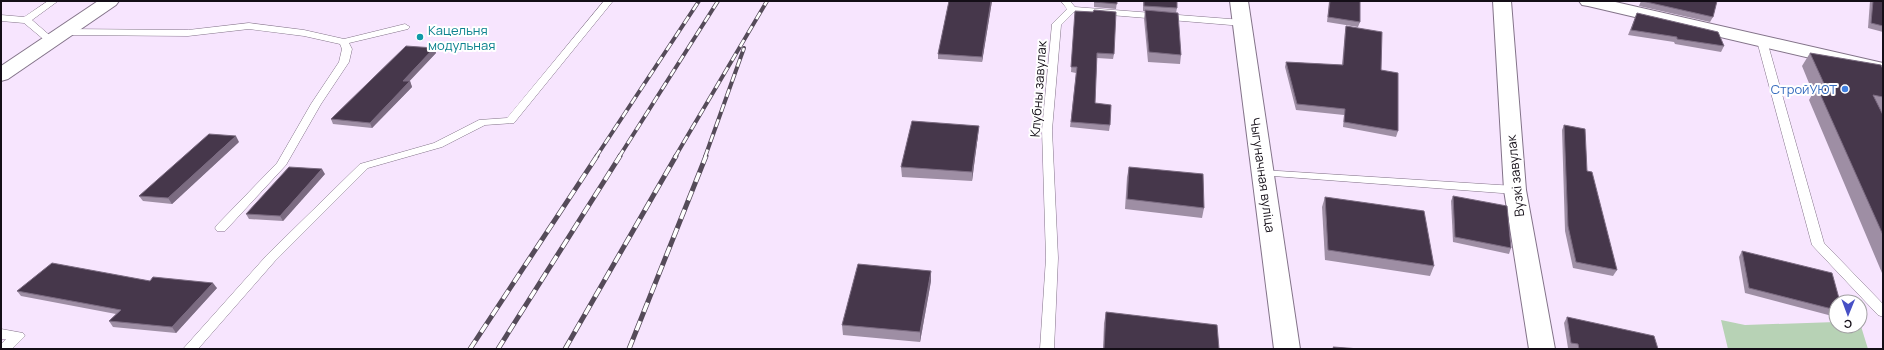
<svg xmlns="http://www.w3.org/2000/svg" width="1884" height="350" viewBox="0 0 1884 350" font-family="Manrope,sans-serif">
<style>
.green{fill:#b7d2b5}
.lines{fill:none;stroke-linecap:round;stroke-linejoin:round}
.service-casing{stroke:#837389;stroke-width:1}
.minor-casing{stroke:#837389;stroke-width:2}
.tertiary-casing{stroke:#837389;stroke-width:2}
.service{fill:#fff;fill-rule:evenodd}
.minor{fill:#fff;fill-rule:evenodd}
.tertiary{fill:#fff;fill-rule:evenodd}
.rail-far1-casing{stroke:#554b59;stroke-width:4}
.rail-casing{stroke:#554b59;stroke-width:5}
.rail-far1{stroke:#fff;stroke-width:2.5;stroke-dasharray:8;stroke-linecap:butt}
.rail{stroke:#fff;stroke-width:3.5;stroke-dasharray:10;stroke-linecap:butt}
.wall{fill:#9e8ea4}
.shaded-wall{fill:#7b6b81}
.building{fill:#46374b;stroke:#7b6b81}
.culture-dot{fill:#0f9aa8;stroke:#fff;stroke-width:1.5}
.shop-dot{fill:#3f7fe0;stroke:#fff;stroke-width:1.5}
.labels{text-anchor:middle;dominant-baseline:central;stroke-width:4;stroke-linejoin:round;paint-order:stroke}
.culture-label{font-size:13px;fill:#0d838f;stroke:#fff;text-anchor:start}
.street-label{font-size:13px;fill:#140e17;stroke:#fff}
.shop-label{font-size:13px;fill:#366cbe;stroke:#fff;text-anchor:end}
</style>
<rect width="100%" height="100%" fill="#f7e5fe"/>
<polygon class="green" points="1721,320 1745,325 1836,322 1836,326 1860,326 1860,323 1868,349 1728,349"/>
<g class="lines">
<defs>
<g id="service">
<polygon points="48,1 58,1 32,20 54,39 56,41 54,43 48,43 24,23 1,21 1,15 24,17"/>
<polygon points="604,1 613,1 514,123 485,125 442,147 368,168 275,261 198,349 183,349 267,255 360,164 434,143 479,120 507,118"/>
<polygon points="1061,1 1070,1 1075,7 1243,20 1248,23 1243,26 1074,12 1061,25 1052,130 1058,258 1054,349 1040,349 1046,258 1042,130 1052,24 1067,9"/>
<polygon points="249,23 304,30 344,39 405,24 410,27 408,29 349,43 352,49 349,62 321,104 286,165 225,231 217,231 215,228 217,225 277,163 311,104 339,62 342,49 340,44 304,36 249,29 188,36 64,35 59,32 64,29 188,30"/>
<polygon points="1762,38 1767,41 1824,243 1883,304 1883,317 1878,315 1812,245 1757,41"/>
<polygon points="1263,170 1515,186 1521,190 1515,194 1259,175 1258,173 1259,171"/>
<polygon points="1,329 23,333 25,336 12,349 1,349 1,344 6,339 1,339"/>
</g>
<g id="minor">
<polygon points="98,1 119,1 116,5 8,79 1,81 1,66"/>
<polygon points="1493,1 1511,1 1526,190 1555,349 1529,349 1504,190"/>
<polygon points="1579,1 1611,1 1883,63 1883,75 1588,6 1582,5"/>
</g>
<polygon id="tertiary" points="1230,1 1248,1 1300,349 1274,349"/>
</defs>
<use href="#service" class="service-casing"/>
<use href="#minor" class="minor-casing"/>
<use href="#tertiary" class="tertiary-casing"/>
<use href="#service" class="service"/>
<use href="#minor" class="minor"/>
<use href="#tertiary" class="tertiary"/>
<defs>
<g id="rail-far1">
<polyline points="596,157 699,1"/>
<polyline points="619,157 718,1"/>
<polyline points="675,157 767,1"/>
<polyline points="705,157 744,48"/>
</g>
<g id="rail">
<polyline points="470,349 597,156"/>
<polyline points="498,349 620,156"/>
<polyline points="565,349 676,156"/>
<polyline points="629,349 706,156"/>
</g>
</defs>
<use href="#rail-far1" class="rail-far1-casing"/>
<use href="#rail" class="rail-casing"/>
<use href="#rail-far1" class="rail-far1"/>
<use href="#rail" class="rail"/>
</g>
<g class="wall">
<polygon points="949,1 992,1 982,62 938,59 938,54"/>
<polygon points="1094,1 1117,1 1116,9 1094,7"/>
<polygon points="1143,1 1177,1 1177,8 1176,13 1181,55 1180,64 1148,62 1144,19 1145,11 1143,11"/>
<polygon points="1329,1 1357,1 1360,22 1358,27 1327,22"/>
<polygon points="1641,1 1717,1 1713,17 1710,22 1639,6"/>
<polygon points="1870,1 1883,1 1883,32 1868,28"/>
<polygon points="1075,11 1114,54 1113,59 1097,58 1095,103 1110,125 1109,131 1070,127 1076,73 1071,72"/>
<polygon points="1637,13 1724,46 1721,52 1675,44 1674,42 1628,35"/>
<polygon points="1346,26 1381,70 1398,131 1396,137 1343,127 1344,115 1296,110 1285,67 1286,62 1342,65 1345,31"/>
<polygon points="434,48 436,53 409,81 410,81 412,87 372,128 333,124 331,119"/>
<polygon points="1810,53 1883,69 1883,112 1881,111 1883,115 1883,273 1882,273 1809,100 1813,93 1802,66"/>
<polygon points="1564,125 1617,270 1613,276 1573,268 1565,231 1562,130"/>
<polygon points="978,135 972,181 902,177 901,167"/>
<polygon points="239,142 172,204 143,201 139,196"/>
<polygon points="1129,167 1204,208 1202,218 1125,209 1127,177"/>
<polygon points="325,174 283,221 249,219 246,214"/>
<polygon points="1453,196 1511,248 1509,254 1453,242 1451,201"/>
<polygon points="1325,197 1434,266 1430,276 1325,260 1322,207"/>
<polygon points="1742,251 1836,302 1836,317 1745,293 1739,257"/>
<polygon points="150,281 217,288 176,333 113,327 109,321 116,314 21,296 17,291"/>
<polygon points="931,281 920,342 843,335 842,325"/>
<polygon points="1106,312 1219,349 1103,349 1104,323"/>
<polygon points="1567,317 1658,349 1571,349 1568,348 1564,323"/>
</g>
<g class="shaded-wall">
<polygon points="991,1 992,1 982,62 982,57"/>
<polygon points="434,48 436,53 405,86 403,81"/>
<polygon points="410,81 412,87 372,128 370,123"/>
<polygon points="979,126 978,135 972,181 972,172"/>
<polygon points="236,136 239,142 172,204 168,198"/>
<polygon points="322,169 325,174 283,221 280,216"/>
<polygon points="931,271 931,281 920,342 920,332"/>
<polygon points="213,283 217,288 176,333 172,327"/>
</g>
<g class="building">
<polygon points="949,1 991,1 982,57 938,54"/>
<polygon points="1095,1 1117,1 1117,4 1094,2"/>
<polygon points="1144,1 1177,1 1177,8 1144,6"/>
<polygon points="1330,1 1360,1 1360,22 1328,17"/>
<polygon points="1642,1 1717,1 1713,17"/>
<polygon points="1873,1 1883,1 1883,26 1871,23"/>
<polygon points="1094,10 1116,12 1114,54 1097,53 1095,103 1111,105 1110,125 1071,122 1077,67 1071,67 1075,11 1093,12"/>
<polygon points="1145,10 1178,13 1181,55 1149,52"/>
<polygon points="1637,13 1718,32 1724,46 1677,39 1677,37 1631,30"/>
<polygon points="1346,26 1382,32 1381,70 1398,73 1398,131 1344,122 1345,109 1297,104 1286,62 1343,65"/>
<polygon points="406,46 434,48 403,81 410,81 370,123 331,119"/>
<polygon points="1810,53 1881,65 1883,69 1883,97 1873,95 1883,115 1883,235 1817,87 1826,88"/>
<polygon points="912,121 979,126 972,172 901,167"/>
<polygon points="1564,125 1585,129 1587,171 1592,172 1617,270 1576,262 1568,226"/>
<polygon points="209,134 236,136 168,198 139,196"/>
<polygon points="289,167 322,169 280,216 246,214"/>
<polygon points="1129,167 1203,174 1204,208 1127,199"/>
<polygon points="1453,196 1507,206 1511,248 1455,237"/>
<polygon points="1325,197 1424,211 1434,266 1328,250"/>
<polygon points="1742,251 1832,273 1840,302 1836,302 1836,310 1749,288"/>
<polygon points="52,263 150,281 153,277 213,283 172,327 109,321 121,310 17,291"/>
<polygon points="858,264 931,271 920,332 842,325"/>
<polygon points="1106,312 1217,325 1219,349 1104,349"/>
<polygon points="1567,317 1654,336 1658,349 1579,349 1578,344 1571,343"/>
<polygon points="1333,347 1360,349 1334,349"/>
</g>
<circle class="culture-dot" cx="420" cy="37" r="4"/>
<circle class="shop-dot" cx="1845" cy="89" r="4"/>
<g class="labels">
<g class="culture-label">
<text x="428" y="30">Кацельня<tspan x="428" dy="15">модульная</tspan></text>
</g>
<g class="street-label">
<text transform="translate(1038 89) rotate(-86)">Клубны завулак</text>
<text transform="translate(1263 175) rotate(82)">Чыгуначная вуліца</text>
<text transform="translate(1515 176) rotate(-96)">Вузкі завулак</text>
</g>
<g class="shop-label">
<text x="1837" y="89">СтройУЮТ</text>
</g>
</g>
<rect width="1884" height="350" fill="none" stroke="#140e17" stroke-width="4"/>
<g transform="translate(1848 314) rotate(181)"><circle r="19" fill="#ffffff" stroke="#a19fa2"/>
<path d="M0-3L7 15L0 10L-7 15Z" fill="#4750c5"/>
<text y="-6" font-size="11" font-weight="bold" text-anchor="middle" fill="#140e17">С</text>
</g>
</svg>
